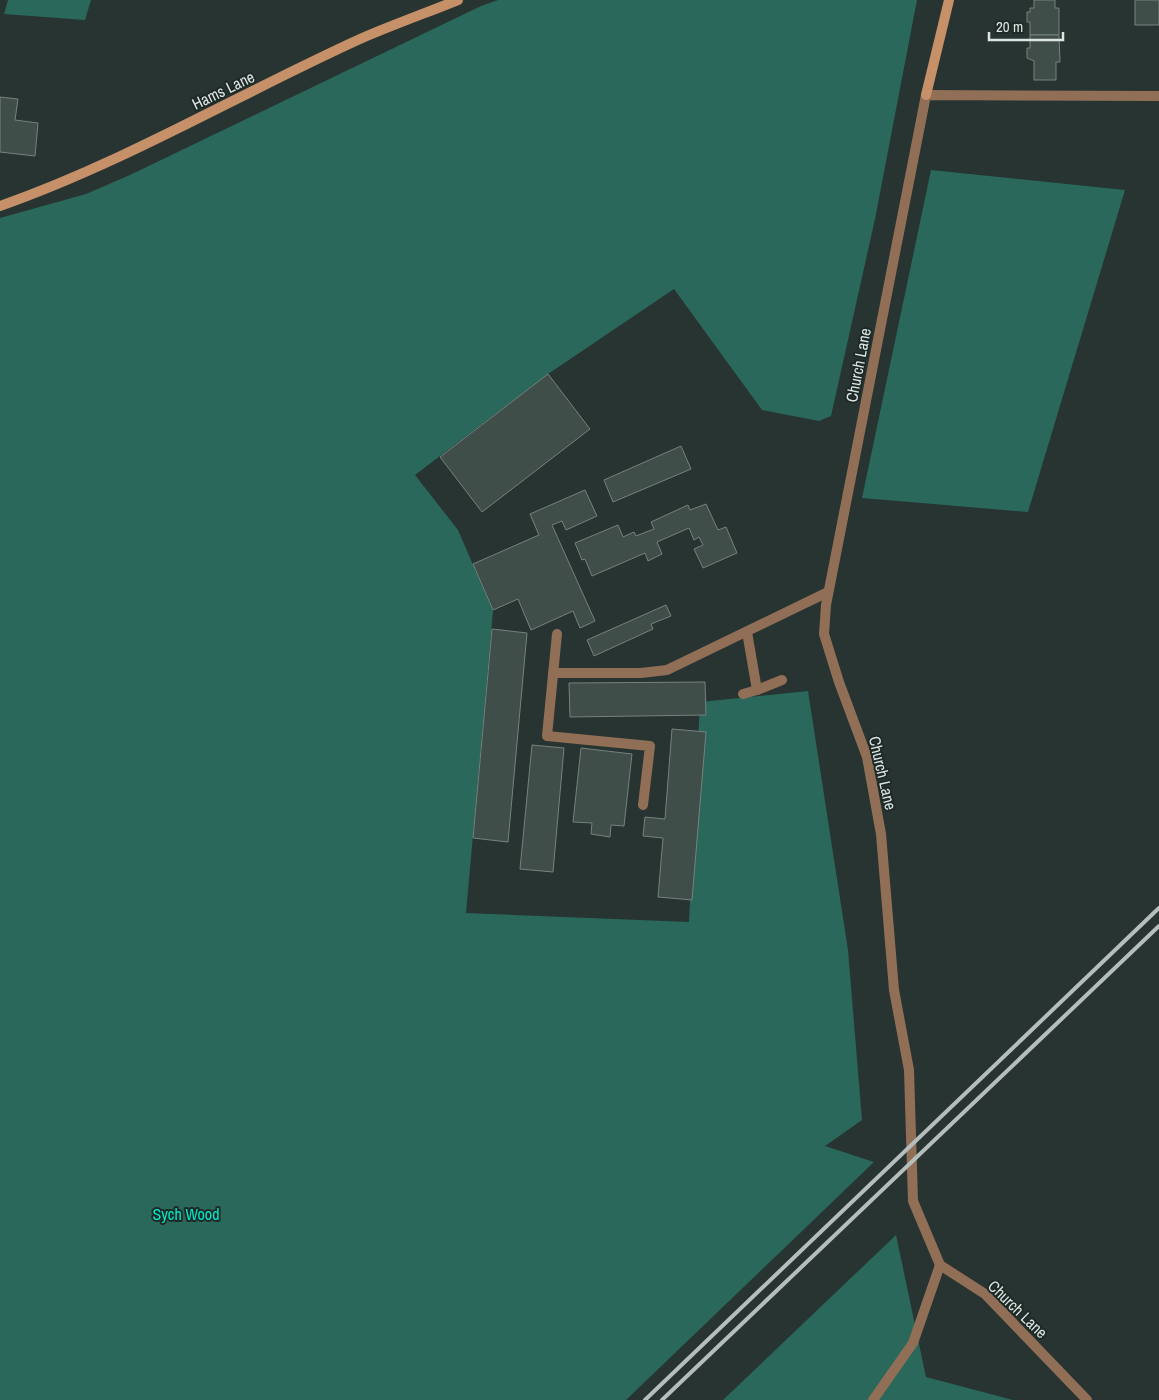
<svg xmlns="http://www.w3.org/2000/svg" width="1159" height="1400" viewBox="0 0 1159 1400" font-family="'Archivo Narrow',sans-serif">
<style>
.green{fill:#29685b}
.building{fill:#404e4a;stroke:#74837f}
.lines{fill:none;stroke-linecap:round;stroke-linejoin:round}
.lane{stroke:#906f56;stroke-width:10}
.street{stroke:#906f56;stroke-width:10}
.secondary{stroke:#c69069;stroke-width:10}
.rail{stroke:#b5bebc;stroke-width:4}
.labels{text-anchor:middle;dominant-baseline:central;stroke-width:4;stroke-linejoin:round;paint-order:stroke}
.street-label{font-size:16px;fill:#dde5e3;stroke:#1e2a27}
.park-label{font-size:16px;fill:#02e9c9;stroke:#1e2a27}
</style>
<rect width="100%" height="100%" fill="#283431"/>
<g class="green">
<polygon points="8,0 91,0 85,20 4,14"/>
<polygon points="498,0 917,0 875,219 831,416 819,421 762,410 674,289 548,374 415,475 458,530 493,611 466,913 689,922 700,702 808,691 848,950 862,1120 825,1146 874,1162 626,1400 0,1400 0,218 86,194 130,175 481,6"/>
<polygon points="931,170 1125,190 1028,512 862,498"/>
<polygon points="896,1235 926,1377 1013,1400 723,1400"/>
</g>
<g class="building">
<polygon points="1034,0 1055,0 1055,8 1059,8 1059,35 1030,35 1030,22 1027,22 1027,12 1030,12 1030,8 1034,8"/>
<rect x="1135" y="0" width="24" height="25"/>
<polygon points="1030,35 1059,35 1060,62 1056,62 1056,80 1034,80 1034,61 1027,58 1027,48 1030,48"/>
<polygon points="0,97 18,99 15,120 38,123 35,156 0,152"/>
<polygon points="548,374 590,429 482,512 440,457"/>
<polygon points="681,446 691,469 613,502 604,480"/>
<polygon points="585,490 597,516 566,530 562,521 552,525 595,621 580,628 573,611 531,630 518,599 493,610 473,564 539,535 530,514"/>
<polygon points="706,504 718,530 726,527 737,553 703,568 694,549 703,545 699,537 694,540 689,528 657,542 662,554 648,561 645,553 592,576 585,559 582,560 575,543 618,525 623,537 634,532 636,536 654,529 651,522 688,505 690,510"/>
<polygon points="666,605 671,616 651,624 653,629 594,656 587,640"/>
<polygon points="492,629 527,633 508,842 473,838"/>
<polygon points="705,682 706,715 570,717 569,683"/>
<polygon points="672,729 706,732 692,900 658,897 663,838 643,836 645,817 665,819"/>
<polygon points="532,745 564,748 553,872 520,869"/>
<polygon points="581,748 632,754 624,826 611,825 610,837 591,834 592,823 573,822"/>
</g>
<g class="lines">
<g class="lane">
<polyline points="557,634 547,736 650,746 643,805"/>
<polyline points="553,673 641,673 667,670 828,592"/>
<polyline points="757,690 782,680"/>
<polyline points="743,694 757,690 747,632"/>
</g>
<g class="street">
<polyline points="873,1400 913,1343 940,1265"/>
<polyline points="1087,1400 985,1294 940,1265 913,1201 909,1070 894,990 881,834 867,757 839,682 824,634 826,605 926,95 1159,96"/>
</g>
<g class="secondary">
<polyline points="926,95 949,0"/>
<path d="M 0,206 C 125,162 239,94 360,39 C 392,25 426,13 458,0"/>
</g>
<g class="rail">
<polyline points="645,1400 1159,908"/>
<polyline points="662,1400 1159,926"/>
</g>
</g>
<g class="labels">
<g class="street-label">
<text transform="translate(223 90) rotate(-26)">Hams Lane</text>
<text transform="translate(858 365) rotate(-79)">Church Lane</text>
<text transform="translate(883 773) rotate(77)">Church Lane</text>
<text transform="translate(1018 1309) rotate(44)">Church Lane</text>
</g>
<g class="park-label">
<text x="186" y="1214">Sych Wood</text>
</g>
</g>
<path d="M989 32v8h74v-8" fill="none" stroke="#dde5e3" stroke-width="2.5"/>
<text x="996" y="32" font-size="15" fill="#dde5e3" stroke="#1e2a27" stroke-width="4" paint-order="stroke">20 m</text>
</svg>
